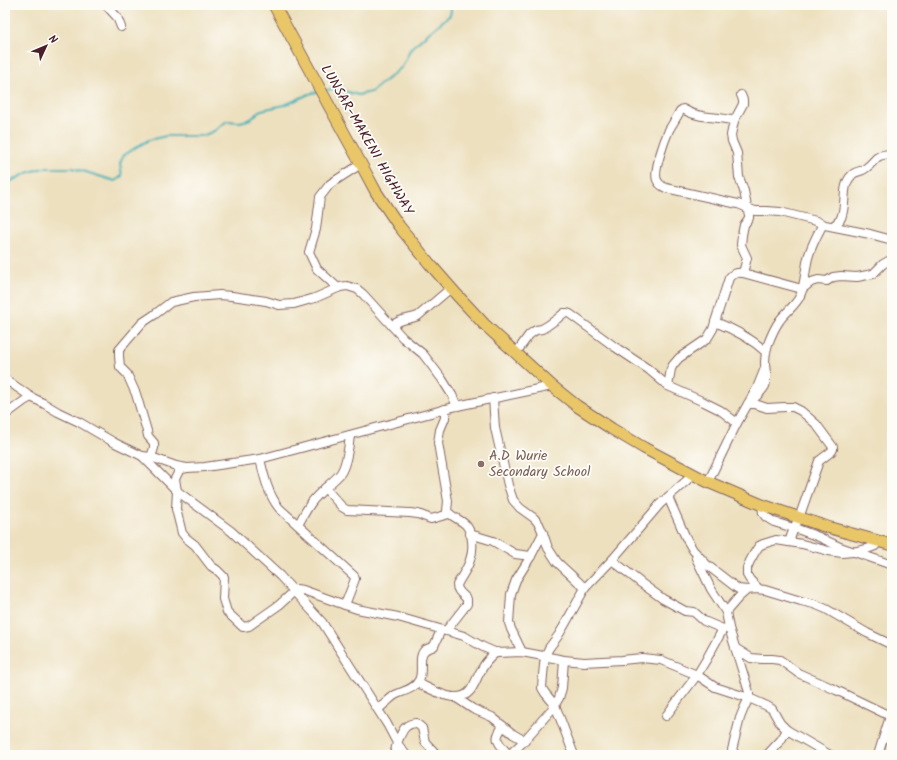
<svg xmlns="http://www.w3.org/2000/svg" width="897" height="760" viewBox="0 0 897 760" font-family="Kalam,sans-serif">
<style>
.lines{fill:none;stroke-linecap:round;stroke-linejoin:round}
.stream{stroke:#3eafb6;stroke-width:2}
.minor-casing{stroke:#83635f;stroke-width:10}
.major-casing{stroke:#83635f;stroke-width:13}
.minor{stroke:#fff;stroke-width:8}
.major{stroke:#e9c769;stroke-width:11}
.education-dot{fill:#8d6e63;stroke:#fdfcf7;stroke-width:1.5}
.labels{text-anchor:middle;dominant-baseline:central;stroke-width:3.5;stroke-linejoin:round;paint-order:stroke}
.street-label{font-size:14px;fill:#4a1f2b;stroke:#fdfcf7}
.education-label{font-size:14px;fill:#785e54;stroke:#fdfcf7;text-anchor:start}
</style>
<rect width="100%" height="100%" fill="#fdfcf7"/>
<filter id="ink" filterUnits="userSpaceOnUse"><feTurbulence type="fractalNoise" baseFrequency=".025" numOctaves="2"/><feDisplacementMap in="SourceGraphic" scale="8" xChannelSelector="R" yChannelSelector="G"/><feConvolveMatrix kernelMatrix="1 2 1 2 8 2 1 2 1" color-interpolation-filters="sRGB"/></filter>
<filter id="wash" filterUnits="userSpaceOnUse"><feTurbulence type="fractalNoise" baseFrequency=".012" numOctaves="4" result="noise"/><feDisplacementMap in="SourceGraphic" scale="16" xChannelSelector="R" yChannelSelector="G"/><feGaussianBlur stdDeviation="0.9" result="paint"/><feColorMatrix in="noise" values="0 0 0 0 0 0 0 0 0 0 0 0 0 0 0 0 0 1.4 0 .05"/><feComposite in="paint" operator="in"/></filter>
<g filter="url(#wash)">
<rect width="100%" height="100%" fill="#ede0bf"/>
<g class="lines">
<g class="stream">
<polyline points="325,90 337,89 358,95 371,92 402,67 411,48 450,15 451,11 450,5"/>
<polyline points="5,184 27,173 43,168 73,168 115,181 122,176 120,164 123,156 138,146 149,140 166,136 202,136 214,131 227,121 240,122 251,119 261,110 285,105 309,94 317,92"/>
</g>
</g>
</g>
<g filter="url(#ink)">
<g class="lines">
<defs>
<g id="minor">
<polyline points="106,5 117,17 121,27"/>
<polyline points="741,95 743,100 743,104 734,121 731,135 732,141 737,153 739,177 744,191 747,207 749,215 749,218 744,225 742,235 741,245 747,258 743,273"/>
<path d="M 734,121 C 718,116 698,119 683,109 L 680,111 C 677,117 673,123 669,130 C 665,139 653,171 657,180 C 659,185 662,186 666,188 L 738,204 L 755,211 L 767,211 L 780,212 L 816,221 L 825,225 L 870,234 L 892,240"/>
<path d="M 833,226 C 835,224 838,222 840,220 C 848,207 840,186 852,175 C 855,171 862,172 866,168 C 878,159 873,155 892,154"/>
<polyline points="338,288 317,269 309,252 316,229 320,197 330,184 361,164"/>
<path d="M 715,322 L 729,278 C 733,273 737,272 743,273 L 802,289 L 811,282 L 818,280 L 827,281 L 833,277 L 841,276 L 857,277 L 873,274 L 883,264 L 892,259"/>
<path d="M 392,326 C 400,318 408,320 418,316 L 451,288"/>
<polyline points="516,353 529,335 533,332 536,330 542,329 547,326 557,319 564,313 567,313 570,314 615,347 648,369 668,386 704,402 720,410 737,423 708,482"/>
<polyline points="5,379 31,397 43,403 58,412 79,422 115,443 142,456 151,457 176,466 187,468 205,467 260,459 457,406 552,386"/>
<path d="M 668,386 L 671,369 L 673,365 L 679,358 L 707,339 L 713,329 L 715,322 C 733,329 752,339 766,352"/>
<polyline points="493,398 495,428 508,485 513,500 520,508 534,518 539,524 543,533 548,548 557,562 585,588"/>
<polyline points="748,404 755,404 767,408 785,407 793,407 801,411 816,424 833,447 833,449 832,451 819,461 799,518 794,528 789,542"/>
<path d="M 748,404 C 754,399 761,393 765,386 C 768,378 765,371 765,362 C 765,356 766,350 768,344 C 771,336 775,327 780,320 C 786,312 796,305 800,296 C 805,285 805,270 808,258 C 811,246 817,235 823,224"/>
<path d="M 445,409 L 445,418 L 440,430 L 438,443 L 448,501 L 447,511 C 452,517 459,519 465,524 C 473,532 474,549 470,560 C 468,568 461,577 457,585 C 457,592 463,594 467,599 L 467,604 L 446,631"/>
<polyline points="5,415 24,401 31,397"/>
<polyline points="737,423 757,388 765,368"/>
<polyline points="142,456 177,491 231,531 280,576 322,622 387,724 397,743 394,755"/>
<polyline points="151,457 154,448 154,443 148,436 147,431 136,394 127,374 120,367 119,356 119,350 142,323 154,315 171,302 194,297 220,295 232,296 266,301 279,305 294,304 315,298 340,287 347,286 357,289 363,294 403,338 423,354 442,379 452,395 457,406"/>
<path d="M 260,459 C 264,476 268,494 279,508 L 354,576 L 355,579 L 345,605 L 357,609 L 398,617 L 464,636 L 483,647 L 497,653 L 522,652 L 564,660 L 584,662 L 622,660 L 642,658 L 661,660 L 697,675 L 715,687 L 749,698 L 767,706 L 772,709 L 780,723 L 787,730 L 830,755"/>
<polyline points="187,468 182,469 179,471 175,479 177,491 176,509 182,533 186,538 195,545 211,566 217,570 224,577 223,599 227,612 243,627 249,626 279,605 288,597 296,589 303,590 345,605"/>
<polyline points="693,475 668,497 686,538 693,550 707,565 733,585 738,589 747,590 756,589 765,590 801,601 814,604 826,609 867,633 892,645"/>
<polyline points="325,488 342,507 347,510 410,513 418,514 431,519 449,514"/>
<polyline points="762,505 763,513 766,517 774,522 800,530 819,537 840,547 892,565"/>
<path d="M 298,525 C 302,518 306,510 311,503 C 319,492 331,484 340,474 C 346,466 349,445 350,435"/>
<polyline points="470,534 493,541 515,554 531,556"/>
<polyline points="696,558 711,589 726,612 729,628 749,692 749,698 744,708 740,718 732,750 736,755"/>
<polyline points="612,560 641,583 663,599 685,611 694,612 704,621 723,629 729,628"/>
<polyline points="759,589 750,580 747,575 747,568 750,561 755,552 759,546 763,544 776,540 802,544 829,551 842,553 853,552 867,549 875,546 879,542"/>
<polyline points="726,612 739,597 747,590"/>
<polyline points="735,648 751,658 762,659 772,659 780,660 798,673 836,690 890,716"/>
<polyline points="522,652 511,629 509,623 511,594 516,580 531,556 543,533"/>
<path d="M 418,683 C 431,689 457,706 470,691 C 474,686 476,680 479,674 C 484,665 488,658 497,652"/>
<polyline points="455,697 473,709 492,717 513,734 525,741"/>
<path d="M 378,709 C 384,705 389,699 395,695 C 403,691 415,689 419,680 C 424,672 417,656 425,650 C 428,648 431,648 434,646 L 441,630"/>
<polyline points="666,716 697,675 706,660 723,629"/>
<path d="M 503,726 C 502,728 499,732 498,735 C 495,742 505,750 509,755"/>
<path d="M 406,755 L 397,743 C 402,733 403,724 416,723 L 422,728 L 425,742 L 437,755"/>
<polyline points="509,755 521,744 553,708 559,698 562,688 564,660"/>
<polyline points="574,755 555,705 545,693 542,688 543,675 545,656 549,648 558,636 564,626 585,588 612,560 655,510 660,504 668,497"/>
<polyline points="767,755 781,740 787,730"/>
<polyline points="878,755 892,710"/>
</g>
<polyline id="major" points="274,5 361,164 376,192 399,226 429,263 457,295 484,324 552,386 577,406 612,429 644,448 708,482 762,505 827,527 892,545"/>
</defs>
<use href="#minor" class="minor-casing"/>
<use href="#major" class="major-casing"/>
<use href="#minor" class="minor"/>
<use href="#major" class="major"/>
</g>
</g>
<circle class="education-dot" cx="481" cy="464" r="4"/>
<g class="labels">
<g class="street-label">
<text transform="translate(367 140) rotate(60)">LUNSAR-MAKENI HIGHWAY</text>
</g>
<g class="education-label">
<text x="489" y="456">A.D Wurie<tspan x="489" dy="16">Secondary School</tspan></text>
</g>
</g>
<rect width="897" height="760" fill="none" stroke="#fdfcf7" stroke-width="20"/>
<g transform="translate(46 46) rotate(46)" stroke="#fdfcf7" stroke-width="3" paint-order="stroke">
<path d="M0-3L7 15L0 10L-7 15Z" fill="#4a1f2b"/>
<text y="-6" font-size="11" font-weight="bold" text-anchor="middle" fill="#4a1f2b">N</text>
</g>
</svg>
